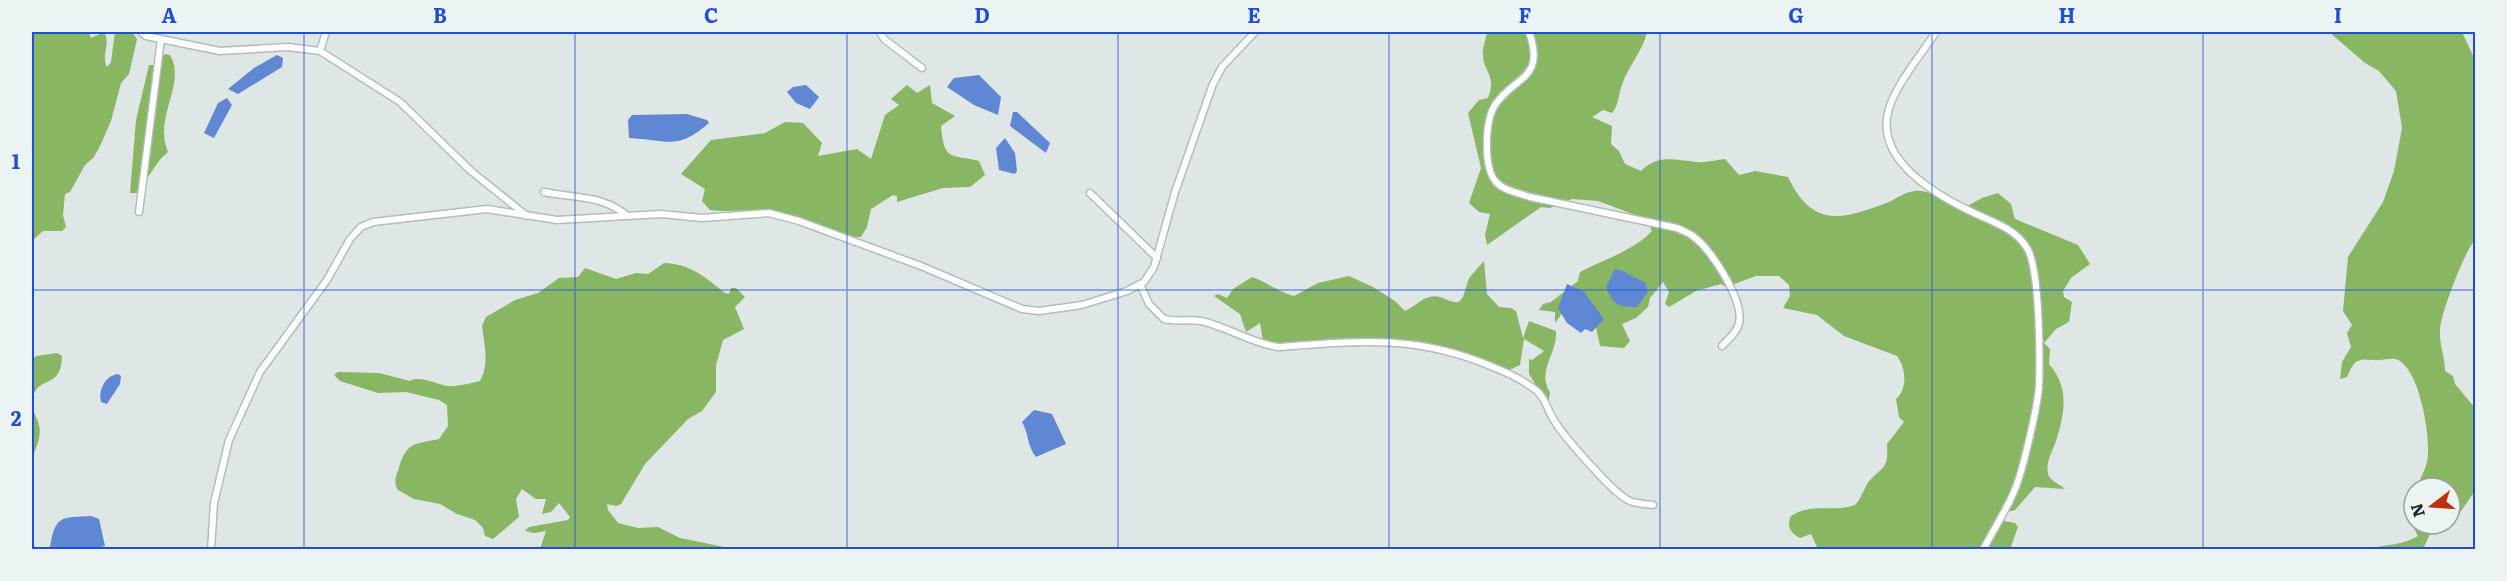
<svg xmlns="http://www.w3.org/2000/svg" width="2507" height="581" viewBox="0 0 2507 581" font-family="Literata,serif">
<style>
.forest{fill:#88b662}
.water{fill:#6087d3}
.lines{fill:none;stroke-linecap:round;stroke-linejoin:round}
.street-casing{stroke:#b4bcbc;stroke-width:9}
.street{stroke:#fff;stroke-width:6}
.grid{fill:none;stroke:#1d4ed8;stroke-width:1.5;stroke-opacity:0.55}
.neatline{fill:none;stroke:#1d4ed8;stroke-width:2}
.grid-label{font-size:20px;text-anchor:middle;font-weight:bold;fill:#1d4ed8}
</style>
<rect width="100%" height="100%" fill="#dee6e6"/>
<g class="forest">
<path d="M 32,32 L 89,32 L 91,38 L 104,32 C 111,43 101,56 107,67 L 111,62 L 115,32 L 132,32 L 137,39 L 129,74 L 121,83 L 111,121 L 100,146 L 94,157 L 85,165 L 70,192 L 65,194 L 63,215 L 66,227 L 62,231 L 43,231 L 32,241 Z"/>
<path d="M 1487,32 L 1647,32 C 1643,51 1628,66 1622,85 C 1618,95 1619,105 1612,113 L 1603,110 L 1592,117 L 1612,126 L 1611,144 L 1619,151 L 1625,164 L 1641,171 C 1658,154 1674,160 1696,162 C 1705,163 1716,160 1725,159 L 1739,175 L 1755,171 L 1788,177 C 1813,230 1844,219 1889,202 C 1897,198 1906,192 1915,191 C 1930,189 1949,203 1962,209 L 1982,198 L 1998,193 L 2011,204 L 2015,219 L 2078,245 L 2090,264 L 2071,278 L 2063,291 L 2064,297 L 2072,302 L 2069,322 L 2056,329 L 2044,343 L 2050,349 L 2049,364 C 2069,387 2065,411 2057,438 C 2054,449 2045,461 2048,474 C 2050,481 2060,484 2065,489 L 2035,487 L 2015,510 L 1997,514 L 1999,520 L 2015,523 L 2018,527 L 2010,549 L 1818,549 L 1811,534 L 1800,538 C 1791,533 1786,527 1791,516 C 1813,502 1833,513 1855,505 C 1861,499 1863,491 1867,484 C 1880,466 1889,473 1887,444 L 1904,422 L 1899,417 L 1896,399 C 1908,389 1906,368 1897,356 L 1844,336 L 1817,315 L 1783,308 L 1790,296 L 1789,285 L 1779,276 L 1756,276 L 1726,287 L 1721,284 L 1696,291 L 1669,307 L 1665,304 L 1669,292 L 1663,282 L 1650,298 L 1648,307 L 1636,318 L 1622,324 L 1630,341 L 1624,348 L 1600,346 L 1596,327 L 1567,307 L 1555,323 L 1555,312 L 1539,310 L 1543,304 L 1551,302 L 1578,281 L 1580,272 C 1605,259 1633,251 1652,231 L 1646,219 L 1598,201 L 1572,199 L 1550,208 L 1541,207 L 1487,245 L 1485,235 L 1490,214 L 1479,212 L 1469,203 L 1481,168 L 1468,113 L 1479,100 L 1488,98 C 1497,75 1484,73 1483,56 C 1482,47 1486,40 1487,32 Z"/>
<path d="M 2329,32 L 2462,32 L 2475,60 L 2475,240 C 2465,250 2440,315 2440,330 C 2439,344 2445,357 2445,371 L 2453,376 L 2455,384 L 2475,408 L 2475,491 L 2461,511 L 2450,517 L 2450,488 L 2416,488 C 2421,477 2428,466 2428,453 C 2429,430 2420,375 2400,361 C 2393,356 2382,361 2373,360 C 2356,358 2354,361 2347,377 L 2340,379 L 2342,362 L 2351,347 L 2347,333 L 2352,325 L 2343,311 L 2348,257 L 2383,202 L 2394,171 L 2402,128 L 2396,91 L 2379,71 L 2365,63 Z"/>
<path d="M 165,54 L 170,55 C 187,84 153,116 168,152 C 155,162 148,180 137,193 L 130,193 L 136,120 L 149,65 L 154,65 Z"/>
<path d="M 907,85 L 917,93 L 930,85 L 932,103 L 955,116 L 941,126 C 944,162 951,154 979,161 L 985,175 L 970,187 L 943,188 L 897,202 L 897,196 L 893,195 L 871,209 L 867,227 L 861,237 C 833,239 807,220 781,213 C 757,207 734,213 710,210 L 702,201 L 705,189 L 681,174 L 711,140 L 765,133 L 785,122 L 803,123 L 822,143 L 818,156 L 857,149 L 871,159 L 885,115 L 899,105 L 891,99 Z"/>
<path d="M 1484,261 L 1487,294 L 1499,307 L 1511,308 L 1516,311 L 1523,338 L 1529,321 L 1556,331 C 1558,354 1536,369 1550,393 L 1548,404 L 1529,374 L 1529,359 L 1532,360 L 1544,351 L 1524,339 L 1520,365 L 1507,371 L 1488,367 L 1462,352 L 1402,340 L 1389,345 L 1372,344 L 1355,347 L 1318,344 L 1282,350 L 1263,341 L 1260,323 L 1246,332 L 1240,314 L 1214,296 L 1218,294 L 1227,298 L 1233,289 L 1252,277 C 1267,282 1278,292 1294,296 L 1318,283 L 1349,276 L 1373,287 L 1395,301 L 1405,311 C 1417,306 1425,293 1440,297 C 1447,299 1451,303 1459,302 L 1463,297 L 1469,278 Z"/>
<path d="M 664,263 C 691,264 705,277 725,293 L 729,294 L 731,288 L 736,288 L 745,297 L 735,307 L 744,329 L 723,340 L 716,365 L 716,392 L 702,411 L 688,419 L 645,464 L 621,504 L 616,506 L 607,504 L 608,510 L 618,523 L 638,528 L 658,527 L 680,538 L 734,549 L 540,549 L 546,531 L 534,533 L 525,531 L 529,527 L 568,520 L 570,517 L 559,503 L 551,512 L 542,514 L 546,499 L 536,499 L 522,489 L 516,499 L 519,517 L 493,539 L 485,536 L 483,528 L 475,520 L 457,514 L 440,504 L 414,499 L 398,490 C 394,483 395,478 398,471 C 406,443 412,444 439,439 L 448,426 L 447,405 L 439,400 L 406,392 L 378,393 L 340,381 L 334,375 L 338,372 L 379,373 L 410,381 C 419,375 437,384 447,386 C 457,387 471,383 480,381 C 490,363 484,344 482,326 L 486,317 L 515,300 L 538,293 L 559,278 L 578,277 L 585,268 L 616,279 L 636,273 L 648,274 Z"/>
<path d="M 57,353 L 62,356 C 61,391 38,374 33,398 C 30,409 37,416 39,425 C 42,435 36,449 32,457 L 32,360 L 36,356 Z"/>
<path d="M 2414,492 L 2414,524 L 2438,524 L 2432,530 L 2423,549 L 2368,549 C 2387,544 2400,546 2418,536 C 2410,520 2405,510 2414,492 Z"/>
</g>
<g class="water">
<polygon points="277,55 283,58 282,67 238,94 228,89 254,68"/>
<polygon points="979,75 1001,97 998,115 974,105 947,87 954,78"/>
<polygon points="806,85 819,97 810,109 796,103 787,92 793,87"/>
<polygon points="227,98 232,105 214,138 204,133 218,103"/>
<polygon points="1013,112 1017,112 1050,143 1046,153 1010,126"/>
<path d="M 687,114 L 707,120 L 709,123 C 677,151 668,140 629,138 L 628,120 L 632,115 Z"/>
<polygon points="1005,138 1015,153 1017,171 1015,174 999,170 996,148"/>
<path d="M 1615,269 C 1625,270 1635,279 1645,282 L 1648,292 L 1637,307 C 1618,307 1613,305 1606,287 Z"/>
<polygon points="1567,284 1584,292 1604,319 1592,332 1585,329 1581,333 1567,323 1558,308"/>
<path d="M 118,374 L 121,376 L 120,384 L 107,404 L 101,402 C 98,390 105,376 118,374 Z"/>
<path d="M 1034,410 L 1052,414 L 1066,444 L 1036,457 C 1027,446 1029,434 1022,422 Z"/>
<path d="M 91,516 L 99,519 L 105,546 L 91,549 L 52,549 L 50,546 C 56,514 62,518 91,516 Z"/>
</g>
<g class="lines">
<defs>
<g id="street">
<polyline points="141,32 146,36 220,51 288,47 320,51 400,102 471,171 527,216"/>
<polyline points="880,32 884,39 922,68"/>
<path d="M 1529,32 C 1546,80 1514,76 1495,105 C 1485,121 1483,167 1496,182 C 1504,191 1519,193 1530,197 L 1677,228 C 1683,231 1690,233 1694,237 C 1712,250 1744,301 1739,323 C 1737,333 1728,339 1722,346"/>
<path d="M 1936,32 C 1921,55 1890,91 1887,118 C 1881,165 1940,197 1974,213 C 1993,222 2016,229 2027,248 C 2040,269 2040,359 2039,387 C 2037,409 2025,460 2018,481 C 2011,504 1994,528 1983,550"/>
<polyline points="320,51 326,32"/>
<path d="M 544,192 C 573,198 601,195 625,214"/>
<polyline points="1090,193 1157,258"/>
<polyline points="139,212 161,39"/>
<path d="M 1140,284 L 1149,304 L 1164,319 C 1176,322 1189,319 1201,321 C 1228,327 1251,343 1278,347 C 1358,341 1416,334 1493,367 C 1508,373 1524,380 1537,391 C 1546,399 1548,412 1555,422 C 1566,439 1610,489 1626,499 C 1634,504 1644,504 1653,505"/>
<polyline points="211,550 214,503 229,440 260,372 327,280 350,239 361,227 373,222 487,209 557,220 661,214 702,218 769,213 799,221 921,266 1022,309 1039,311 1082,305 1127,291 1144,282 1154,267 1175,192 1213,84 1222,67 1255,32"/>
</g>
</defs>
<use href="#street" class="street-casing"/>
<use href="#street" class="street"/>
</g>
<path class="grid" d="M 304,32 L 304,550M 575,32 L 575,550M 847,32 L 847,550M 1118,32 L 1118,550M 1389,32 L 1389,550M 1660,32 L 1660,550M 1932,32 L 1932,550M 2203,32 L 2203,550M 32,290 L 2476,290"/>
<rect width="2507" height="581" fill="none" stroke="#ebf3f3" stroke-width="66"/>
<g transform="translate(2432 506) rotate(253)"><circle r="28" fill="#ebf3f3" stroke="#9ba1a1" stroke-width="1.5"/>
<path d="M0-4.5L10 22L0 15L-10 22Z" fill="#bb3108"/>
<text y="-9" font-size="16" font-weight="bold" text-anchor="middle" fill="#222525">N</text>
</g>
<rect x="33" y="33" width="2441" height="515" class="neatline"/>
<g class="grid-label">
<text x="169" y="23">A</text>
<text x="440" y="23">B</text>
<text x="711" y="23">C</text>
<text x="982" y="23">D</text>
<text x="1254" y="23">E</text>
<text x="1525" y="23">F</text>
<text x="1796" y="23">G</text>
<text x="2067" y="23">H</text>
<text x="2338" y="23">I</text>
<text x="16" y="169">1</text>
<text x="16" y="426">2</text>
</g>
</svg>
